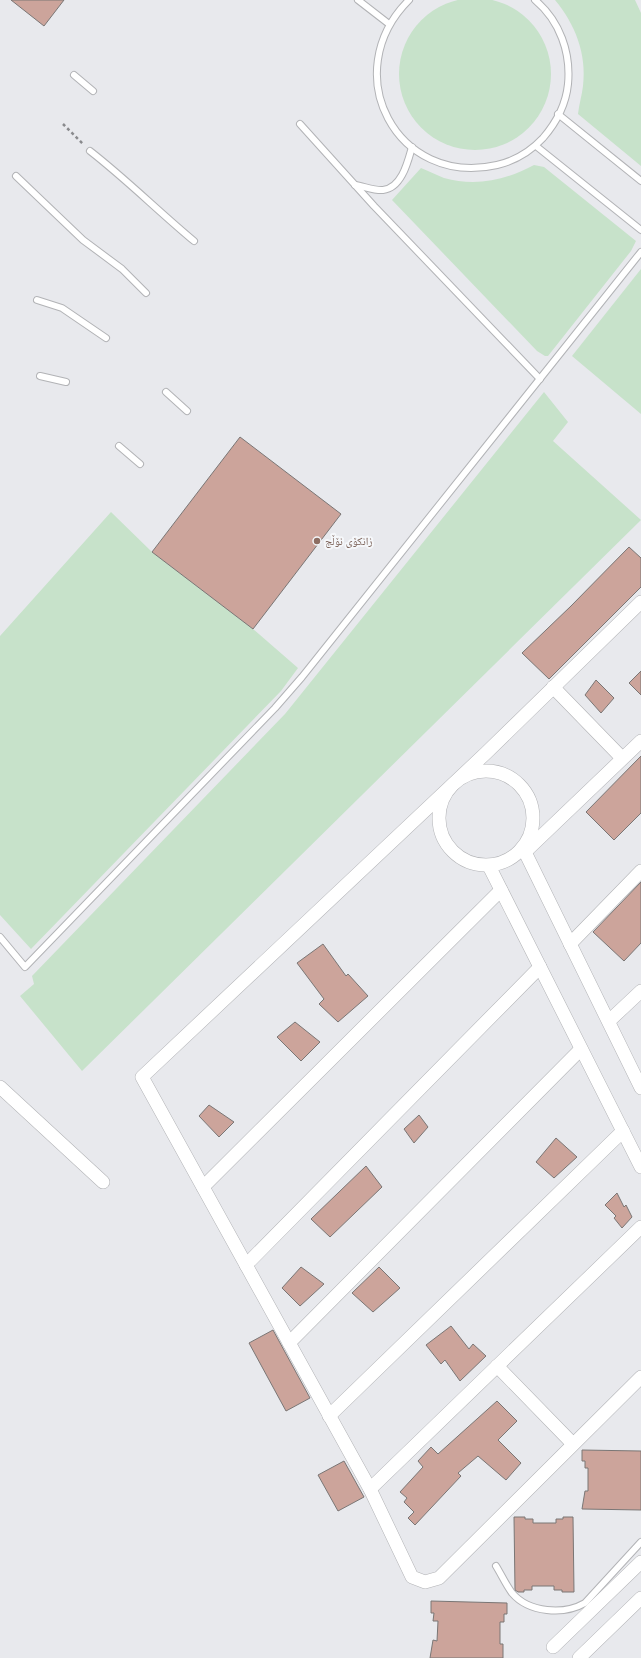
<svg xmlns="http://www.w3.org/2000/svg" width="641" height="1658" viewBox="0 0 641 1658" font-family="'Nunito Sans','Noto Naskh Arabic',sans-serif">
<style>
.green{fill:#c7e2ca}
.building{fill:#cca49b;stroke:#7a7675}
.lines{fill:none;stroke-linecap:round;stroke-linejoin:round}
.service-casing{stroke:#b2b3b6;stroke-width:8}
.minor-casing{stroke:#b2b3b6;stroke-width:14}
.path{stroke:#898a8d;stroke-width:2.5;stroke-dasharray:3 3;stroke-linecap:butt}
.service{stroke:#fff;stroke-width:6}
.minor{stroke:#fff;stroke-width:13}
.education-dot{fill:#8d6e63;stroke:#f5f7fa;stroke-width:1.5}
.labels{text-anchor:middle;dominant-baseline:central;stroke-width:4;stroke-linejoin:round;paint-order:stroke}
.education-label{font-size:11px;fill:#785e54;stroke:#f5f7fa;text-anchor:start}
</style>
<rect width="100%" height="100%" fill="#e8e9ed"/>
<g class="green">
<circle cx="475" cy="74" r="76"/>
<path d="M 555,0 L 635,0 L 641,13 L 641,166 L 578,114 C 579,104 582,95 583,86 C 587,54 575,24 555,0 Z"/>
<path d="M 534,165 L 544,167 L 636,241 L 631,251 L 548,356 L 545,356 L 537,351 L 392,200 L 421,168 C 429,171 436,175 444,178 C 476,187 506,180 534,165 Z"/>
<polygon points="641,269 641,414 572,356"/>
<polygon points="544,392 568,422 553,441 641,520 82,1071 20,996 34,984 32,976 285,714"/>
<polygon points="111,512 152,552 253,629 298,668 281,691 31,949 0,915 0,636"/>
</g>
<g class="building">
<polygon points="11,0 64,0 44,26"/>
<polygon points="240,437 341,514 253,629 152,552"/>
<polygon points="629,547 641,558 641,587 549,679 522,653 571,606"/>
<polygon points="641,671 641,695 629,683"/>
<polygon points="596,680 614,698 601,713 585,695"/>
<polygon points="641,756 641,813 614,840 586,812"/>
<polygon points="641,882 641,943 624,961 593,932"/>
<polygon points="323,944 346,976 348,974 368,996 338,1022 319,1004 324,999 297,963"/>
<polygon points="295,1022 320,1042 301,1061 277,1037"/>
<polygon points="209,1105 234,1122 219,1137 199,1116"/>
<polygon points="419,1115 428,1127 414,1143 404,1129"/>
<polygon points="556,1138 577,1157 554,1178 536,1162"/>
<polygon points="366,1166 382,1187 330,1237 311,1219"/>
<polygon points="617,1193 624,1207 626,1205 632,1217 622,1228 614,1218 616,1216 605,1205"/>
<polygon points="301,1267 324,1284 300,1306 282,1288"/>
<polygon points="379,1267 400,1288 373,1312 352,1293"/>
<polygon points="451,1326 469,1349 473,1344 486,1356 460,1381 445,1360 441,1364 426,1345"/>
<polygon points="273,1330 310,1398 286,1411 249,1343"/>
<polygon points="497,1401 517,1421 498,1440 521,1463 506,1480 478,1456 458,1473 461,1476 415,1525 408,1518 414,1512 404,1502 407,1498 400,1492 423,1467 418,1461 431,1447 438,1454"/>
<polygon points="582,1450 641,1451 641,1510 582,1509 585,1491 588,1491 588,1468 585,1468 585,1461 582,1461"/>
<polygon points="344,1461 364,1497 338,1511 318,1475"/>
<polygon points="514,1517 525,1517 525,1519 533,1519 533,1523 556,1523 556,1519 563,1519 563,1517 573,1517 574,1592 562,1592 562,1590 554,1590 554,1586 532,1586 532,1590 524,1590 524,1592 518,1592 515,1590"/>
<polygon points="431,1601 507,1603 507,1614 504,1614 504,1622 500,1622 500,1644 503,1644 503,1658 430,1658 433,1640 437,1641 438,1621 433,1621 434,1613 431,1613"/>
</g>
<g class="lines">
<defs>
<g id="service">
<polyline points="358,0 389,24"/>
<path d="M 409,0 C 336,73 397,188 497,165 C 514,161 530,152 543,138 C 556,123 566,104 568,84 C 571,53 560,21 535,0"/>
<polyline points="74,75 93,91"/>
<polyline points="558,114 641,181"/>
<polyline points="300,124 374,206 540,379"/>
<polyline points="536,146 641,230"/>
<path d="M 90,151 C 126,179 158,211 194,241"/>
<polyline points="16,176 83,240 122,269 146,293"/>
<path d="M 355,185 C 363,186 375,191 383,190 C 402,188 408,161 412,147"/>
<polyline points="37,300 62,308 106,338"/>
<polyline points="40,376 66,382"/>
<polyline points="166,392 187,411"/>
<polyline points="119,446 140,464"/>
<polyline points="0,937 25,967 275,708 302,677 641,252"/>
<path d="M 496,1566 C 501,1574 506,1585 512,1593 C 529,1613 564,1615 585,1603 L 641,1542"/>
</g>
<g id="minor">
<polyline points="641,602 486,753 142,1077 370,1489 412,1577 425,1582 439,1578 641,1377"/>
<polyline points="553,687 622,758"/>
<circle cx="486" cy="818" r="47"/>
<polyline points="523,848 641,1088"/>
<polyline points="527,850 641,741"/>
<polyline points="489,866 641,1167"/>
<polyline points="570,944 641,871"/>
<polyline points="609,1021 641,991"/>
<polyline points="0,1087 103,1182"/>
<polyline points="203,1187 501,890"/>
<polyline points="246,1265 540,967"/>
<polyline points="289,1343 581,1049"/>
<polyline points="497,1366 573,1444"/>
<polyline points="329,1416 623,1131"/>
<polyline points="370,1489 641,1227"/>
<polyline points="553,1647 641,1562"/>
<polyline points="579,1658 641,1598"/>
</g>
</defs>
<use href="#service" class="service-casing"/>
<use href="#minor" class="minor-casing"/>
<polyline class="path" points="63,124 84,145"/>
<use href="#service" class="service"/>
<use href="#minor" class="minor"/>
</g>
<circle class="education-dot" cx="317" cy="541" r="4"/>
<g class="labels">
<g class="education-label">
<text x="325" y="541">زانکۆی نۆڵج</text>
</g>
</g>
</svg>
